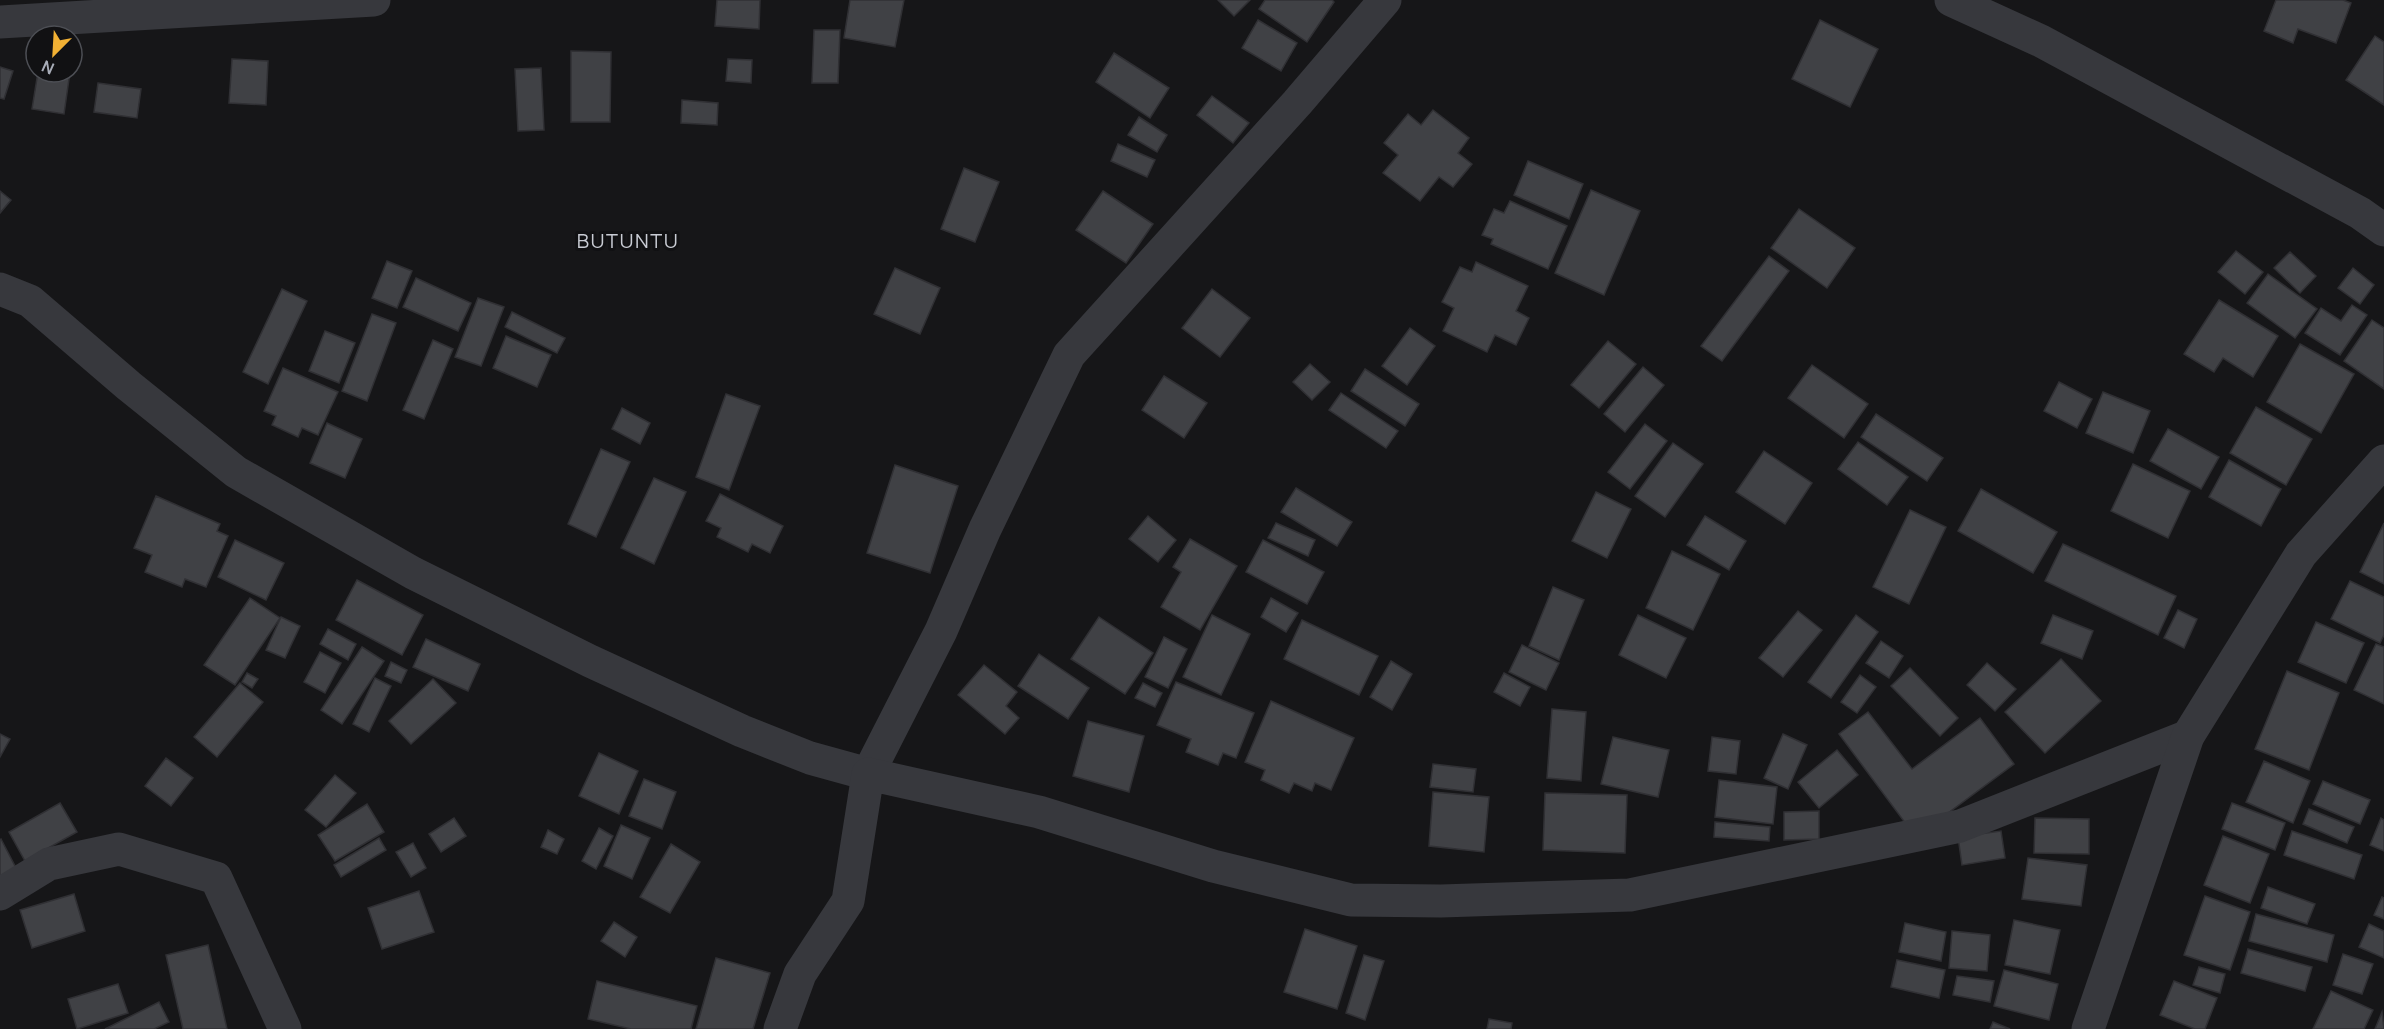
<svg xmlns="http://www.w3.org/2000/svg" width="2384" height="1029" viewBox="0 0 2384 1029" font-family="Manrope,sans-serif">
<style>
.building{fill:#404145;stroke:#303034;stroke-width:1.5}
.lines{fill:none;stroke-linecap:round;stroke-linejoin:round}
.minor{stroke:#37383d;stroke-width:33}
.labels{text-anchor:middle;dominant-baseline:central;stroke-width:6;stroke-linejoin:round;paint-order:stroke}
.quarter-label{font-size:20px;letter-spacing:1.5px;fill:#c9ccd4;stroke:#111113}
</style>
<rect width="100%" height="100%" fill="#161618"/>
<g class="building">
<polygon points="717,0 760,0 759,29 715,26"/>
<polygon points="850,0 904,0 895,47 844,38"/>
<polygon points="1218,0 1250,0 1234,16"/>
<polygon points="1265,0 1332,0 1334,2 1307,42 1259,9"/>
<polygon points="2276,0 2343,0 2351,3 2336,43 2298,29 2293,43 2264,31"/>
<polygon points="1258,20 1297,43 1281,71 1242,48"/>
<polygon points="1820,20 1878,49 1850,107 1792,79"/>
<polygon points="814,30 840,30 838,83 812,83"/>
<polygon points="2375,36 2384,42 2384,105 2346,80"/>
<polygon points="571,51 611,52 610,122 571,122"/>
<polygon points="1114,53 1169,88 1150,118 1096,82"/>
<polygon points="232,59 268,61 266,105 229,103"/>
<polygon points="728,59 752,60 751,83 726,81"/>
<polygon points="0,67 13,71 4,99 0,98"/>
<polygon points="541,68 544,130 518,131 515,69"/>
<polygon points="38,72 70,72 64,114 32,109"/>
<polygon points="98,83 141,89 137,118 94,112"/>
<polygon points="1212,96 1249,123 1233,143 1197,115"/>
<polygon points="682,100 718,103 717,125 681,123"/>
<polygon points="1433,110 1469,138 1458,153 1472,164 1453,187 1439,177 1420,201 1383,173 1398,155 1384,143 1408,114 1421,125"/>
<polygon points="1139,117 1167,135 1157,152 1128,135"/>
<polygon points="1118,144 1155,160 1147,177 1111,161"/>
<polygon points="1528,161 1583,184 1569,219 1514,195"/>
<polygon points="964,168 999,182 975,242 941,229"/>
<polygon points="1591,190 1640,211 1604,295 1555,273"/>
<polygon points="0,191 11,200 0,213"/>
<polygon points="1103,191 1153,224 1126,263 1076,230"/>
<polygon points="1510,201 1567,226 1548,269 1491,244 1493,239 1482,235 1494,209 1504,213"/>
<polygon points="1799,209 1855,248 1827,288 1771,248"/>
<polygon points="2236,251 2263,272 2245,294 2218,272"/>
<polygon points="2290,252 2316,276 2300,293 2274,268"/>
<polygon points="1769,256 1789,271 1722,361 1701,346"/>
<polygon points="387,261 412,271 397,308 372,298"/>
<polygon points="1476,262 1528,286 1516,311 1529,318 1516,345 1495,335 1487,352 1443,331 1454,308 1442,302 1460,267 1472,272"/>
<polygon points="895,268 940,288 920,334 874,314"/>
<polygon points="2353,268 2374,285 2360,304 2338,288"/>
<polygon points="2268,274 2317,309 2295,338 2247,303"/>
<polygon points="416,278 471,303 458,331 403,307"/>
<polygon points="282,289 307,301 268,384 243,372"/>
<polygon points="1212,289 1250,318 1220,357 1182,328"/>
<polygon points="478,298 504,307 481,366 455,357"/>
<polygon points="2219,300 2278,336 2253,377 2223,358 2214,372 2184,354"/>
<polygon points="2352,305 2367,315 2340,355 2305,333 2321,308 2341,321"/>
<polygon points="512,312 565,338 557,353 505,327"/>
<polygon points="372,314 396,323 367,401 342,391"/>
<polygon points="2372,320 2384,328 2384,389 2344,361"/>
<polygon points="1410,328 1435,346 1407,385 1382,366"/>
<polygon points="325,331 355,343 339,383 309,371"/>
<polygon points="506,336 551,355 537,387 493,368"/>
<polygon points="433,340 453,349 424,419 403,410"/>
<polygon points="1608,341 1636,364 1599,408 1571,385"/>
<polygon points="2300,344 2354,374 2321,433 2267,402"/>
<polygon points="1310,364 1330,382 1312,400 1293,382"/>
<polygon points="1812,365 1868,404 1844,438 1788,398"/>
<polygon points="1643,367 1664,385 1625,432 1604,414"/>
<polygon points="283,368 338,392 318,435 302,428 298,437 272,425 276,416 264,411"/>
<polygon points="1365,369 1419,404 1405,426 1351,391"/>
<polygon points="1164,376 1207,403 1184,438 1142,410"/>
<polygon points="2059,382 2092,399 2077,428 2044,411"/>
<polygon points="2103,392 2150,411 2133,453 2086,433"/>
<polygon points="1341,393 1398,431 1386,448 1329,410"/>
<polygon points="726,394 760,406 729,490 696,477"/>
<polygon points="2256,407 2312,439 2286,485 2230,453"/>
<polygon points="622,408 650,423 640,444 612,429"/>
<polygon points="1876,414 1943,458 1927,481 1861,437"/>
<polygon points="327,423 362,439 345,478 310,463"/>
<polygon points="1645,424 1667,441 1630,489 1608,472"/>
<polygon points="2168,429 2219,457 2201,489 2150,461"/>
<polygon points="1858,442 1908,477 1887,505 1838,469"/>
<polygon points="1673,443 1703,464 1665,517 1635,496"/>
<polygon points="601,449 630,462 596,537 568,524"/>
<polygon points="1764,451 1812,483 1785,524 1736,492"/>
<polygon points="2229,460 2281,489 2261,526 2209,497"/>
<polygon points="2133,464 2190,491 2168,538 2111,511"/>
<polygon points="895,465 958,486 930,573 867,553"/>
<polygon points="654,478 686,492 654,564 621,548"/>
<polygon points="1296,488 1352,522 1337,546 1281,512"/>
<polygon points="1981,489 2057,532 2033,573 1958,531"/>
<polygon points="1596,492 1631,509 1607,558 1572,541"/>
<polygon points="720,494 783,526 770,553 752,544 748,552 717,537 721,528 706,521"/>
<polygon points="156,496 220,524 217,531 228,536 206,587 185,579 182,587 145,572 152,555 134,548"/>
<polygon points="1910,510 1946,527 1909,604 1873,587"/>
<polygon points="1148,516 1176,540 1158,562 1129,539"/>
<polygon points="1705,516 1746,541 1729,570 1687,545"/>
<polygon points="1276,523 1315,540 1308,556 1268,538"/>
<polygon points="2384,523 2384,584 2360,572"/>
<polygon points="1190,539 1237,566 1200,630 1161,607 1181,572 1173,567"/>
<polygon points="235,540 284,563 266,600 218,577"/>
<polygon points="1263,540 1324,572 1307,604 1246,572"/>
<polygon points="2063,544 2176,596 2158,635 2045,581"/>
<polygon points="1672,551 1720,574 1693,630 1646,608"/>
<polygon points="357,580 423,615 402,655 336,620"/>
<polygon points="2350,581 2384,597 2384,635 2380,643 2331,619"/>
<polygon points="1553,587 1584,600 1559,660 1529,646"/>
<polygon points="250,598 280,618 235,685 204,665"/>
<polygon points="1271,598 1298,613 1286,632 1261,617"/>
<polygon points="2178,610 2197,619 2184,648 2164,638"/>
<polygon points="1798,611 1822,630 1783,677 1759,658"/>
<polygon points="1212,615 1250,634 1221,695 1183,677"/>
<polygon points="1638,615 1686,638 1666,678 1619,655"/>
<polygon points="1856,615 1878,632 1831,698 1808,682"/>
<polygon points="2053,615 2093,631 2082,659 2041,643"/>
<polygon points="281,617 300,626 285,658 266,650"/>
<polygon points="1099,617 1153,653 1125,694 1071,659"/>
<polygon points="1302,620 1378,656 1359,695 1284,659"/>
<polygon points="2316,622 2364,643 2346,683 2298,662"/>
<polygon points="328,629 356,644 348,660 320,644"/>
<polygon points="1164,637 1187,649 1168,688 1145,677"/>
<polygon points="426,639 480,664 468,691 413,667"/>
<polygon points="1881,641 1903,656 1889,678 1866,663"/>
<polygon points="2376,644 2384,647 2384,704 2354,690"/>
<polygon points="1522,645 1559,663 1546,690 1509,672"/>
<polygon points="362,647 384,661 342,724 321,710"/>
<polygon points="320,652 341,663 325,693 304,682"/>
<polygon points="1039,654 1089,688 1068,719 1018,686"/>
<polygon points="2061,659 2101,701 2045,753 2005,712"/>
<polygon points="1391,661 1412,674 1392,710 1370,697"/>
<polygon points="391,662 407,670 401,683 385,676"/>
<polygon points="1987,663 2016,689 1995,711 1967,685"/>
<polygon points="984,665 1017,692 1006,706 1019,718 1005,734 958,695"/>
<polygon points="1910,668 1958,718 1940,736 1891,686"/>
<polygon points="2287,671 2339,693 2309,770 2255,749"/>
<polygon points="247,673 258,679 252,688 242,682"/>
<polygon points="1504,673 1530,687 1520,706 1494,692"/>
<polygon points="1860,675 1876,687 1857,713 1841,702"/>
<polygon points="375,678 391,686 369,732 353,724"/>
<polygon points="433,679 456,703 411,744 389,721"/>
<polygon points="1176,682 1254,713 1236,758 1223,753 1218,765 1186,752 1191,739 1157,725"/>
<polygon points="240,683 263,702 217,757 194,737"/>
<polygon points="1143,683 1162,693 1155,707 1135,698"/>
<polygon points="1271,701 1354,738 1331,790 1315,783 1312,791 1294,783 1289,793 1261,780 1265,770 1245,762"/>
<polygon points="1552,709 1586,712 1581,781 1547,778"/>
<polygon points="1868,712 1912,769 1980,718 2014,764 1948,813 1906,824 1839,734"/>
<polygon points="1088,721 1144,736 1129,792 1073,776"/>
<polygon points="0,734 10,739 0,757"/>
<polygon points="1783,734 1807,745 1788,789 1764,778"/>
<polygon points="1613,737 1669,750 1658,797 1601,784"/>
<polygon points="1712,737 1740,741 1736,774 1708,771"/>
<polygon points="1837,750 1858,775 1819,808 1798,782"/>
<polygon points="599,753 638,771 619,814 579,796"/>
<polygon points="166,758 193,778 171,806 145,786"/>
<polygon points="2264,761 2310,781 2293,823 2246,802"/>
<polygon points="1433,764 1476,769 1473,792 1430,787"/>
<polygon points="335,775 356,793 326,827 305,810"/>
<polygon points="644,779 676,792 662,829 629,816"/>
<polygon points="1719,780 1777,787 1773,824 1715,817"/>
<polygon points="2323,781 2370,800 2360,824 2313,804"/>
<polygon points="1433,792 1489,797 1484,852 1429,846"/>
<polygon points="1545,793 1627,795 1625,853 1543,850"/>
<polygon points="60,803 77,832 25,861 9,832"/>
<polygon points="2232,803 2285,823 2275,850 2222,829"/>
<polygon points="367,804 384,832 335,861 318,835"/>
<polygon points="2309,809 2354,827 2347,843 2303,824"/>
<polygon points="1819,811 1819,839 1784,840 1784,812"/>
<polygon points="454,818 466,836 441,852 429,834"/>
<polygon points="2035,818 2089,819 2089,854 2034,853"/>
<polygon points="2381,818 2384,820 2384,851 2370,845"/>
<polygon points="1715,822 1770,827 1769,841 1714,837"/>
<polygon points="621,825 650,838 632,879 604,866"/>
<polygon points="599,828 613,836 596,869 582,861"/>
<polygon points="548,830 564,839 557,854 541,847"/>
<polygon points="2001,831 2005,858 1962,865 1958,837"/>
<polygon points="2292,831 2362,855 2354,879 2284,855"/>
<polygon points="2223,836 2269,854 2250,903 2204,885"/>
<polygon points="379,838 386,850 341,877 334,865"/>
<polygon points="1,839 16,868 0,876 0,840"/>
<polygon points="413,843 426,868 411,877 396,852"/>
<polygon points="671,844 700,862 670,913 640,897"/>
<polygon points="2028,858 2087,865 2081,906 2022,899"/>
<polygon points="2268,887 2315,904 2307,924 2261,908"/>
<polygon points="419,891 434,932 382,949 368,908"/>
<polygon points="74,894 85,931 32,948 20,910"/>
<polygon points="2205,896 2250,912 2230,970 2184,955"/>
<polygon points="2382,897 2384,898 2384,919 2374,915"/>
<polygon points="2256,914 2334,935 2327,962 2249,941"/>
<polygon points="2014,920 2060,930 2050,974 2005,965"/>
<polygon points="614,922 637,937 625,957 601,941"/>
<polygon points="1905,923 1946,932 1941,961 1899,952"/>
<polygon points="2369,924 2384,931 2384,958 2359,947"/>
<polygon points="1305,929 1357,946 1337,1009 1284,992"/>
<polygon points="1952,931 1990,935 1987,971 1949,968"/>
<polygon points="208,945 227,1029 183,1029 166,955"/>
<polygon points="2248,949 2312,967 2305,991 2241,973"/>
<polygon points="2343,954 2373,964 2362,994 2333,985"/>
<polygon points="1364,955 1384,961 1365,1020 1346,1013"/>
<polygon points="716,958 770,973 753,1029 696,1029"/>
<polygon points="1897,960 1945,970 1939,998 1891,987"/>
<polygon points="2199,967 2225,974 2220,993 2193,985"/>
<polygon points="2004,970 2058,984 2049,1020 1994,1006"/>
<polygon points="1957,976 1994,981 1990,1002 1953,995"/>
<polygon points="597,981 697,1006 691,1029 631,1029 588,1019"/>
<polygon points="2174,981 2217,998 2205,1029 2195,1029 2160,1015"/>
<polygon points="118,984 128,1013 77,1029 68,999"/>
<polygon points="2331,991 2373,1010 2364,1029 2313,1029"/>
<polygon points="159,1002 169,1022 154,1029 105,1029"/>
<polygon points="2382,1012 2384,1029 2375,1029"/>
<polygon points="1489,1019 1512,1023 1511,1029 1487,1029"/>
<polygon points="1993,1022 2010,1029 1990,1029"/>
</g>
<g class="lines">
<g class="minor">
<polyline points="1951,0 2041,41 2360,213 2384,230"/>
<polyline points="0,22 374,0"/>
<polyline points="0,289 30,301 129,386 236,472 413,573 590,661 742,731 810,758 868,774 941,631 985,529 1069,355 1297,103 1385,0"/>
<polyline points="0,894 49,864 119,849 216,878 285,1029"/>
<polyline points="780,1029 800,974 848,901 868,774 1039,812 1213,866 1351,900 1441,901 1630,895 1960,826 2188,736"/>
<polyline points="2088,1029 2188,736 2301,554 2384,461"/>
</g>
</g>
<g class="labels">
<g class="quarter-label">
<text x="628" y="240">BUTUNTU</text>
</g>
</g>
<g transform="translate(54 54) rotate(204)"><circle r="28" fill="#111113" stroke="#4d4f55" stroke-width="1.5"/>
<path d="M0-4.5L10 22L0 15L-10 22Z" fill="#f2b134"/>
<text y="-9" font-size="16" font-weight="bold" text-anchor="middle" fill="#a8adb8">N</text>
</g>
</svg>
